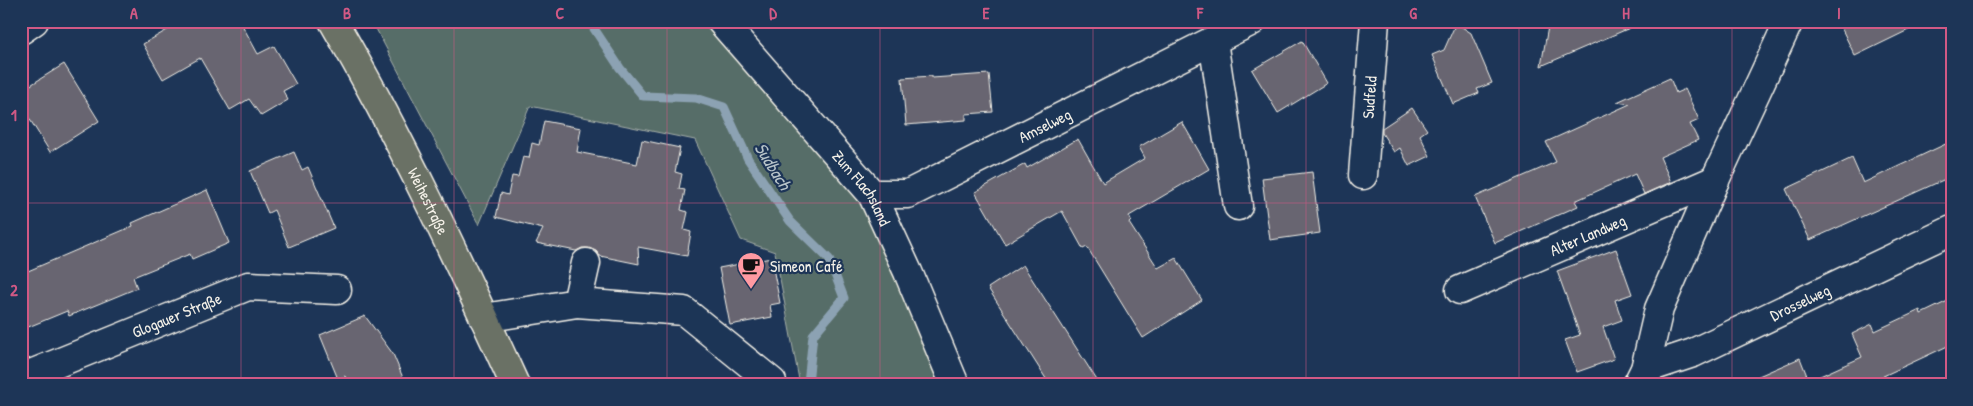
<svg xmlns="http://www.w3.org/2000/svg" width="1973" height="406" viewBox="0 0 1973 406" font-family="'Patrick Hand',sans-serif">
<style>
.green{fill:#576d68;stroke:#a6afa8}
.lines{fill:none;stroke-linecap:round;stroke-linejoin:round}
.stream{stroke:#8ca2b3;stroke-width:9}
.building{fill:#676571;stroke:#f4f1e8}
.minor-casing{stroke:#f4f1e8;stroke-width:31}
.major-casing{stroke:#f4f1e8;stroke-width:31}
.minor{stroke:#1d3557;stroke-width:28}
.major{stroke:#6b7165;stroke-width:28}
.grid{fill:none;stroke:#d15985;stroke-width:1;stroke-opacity:0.55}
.labels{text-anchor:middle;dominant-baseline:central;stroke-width:4.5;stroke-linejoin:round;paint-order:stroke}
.street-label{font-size:16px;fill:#f4f1e8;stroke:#1d3557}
.poi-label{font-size:16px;fill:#f4f1e8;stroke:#1d3557;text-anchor:start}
.water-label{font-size:18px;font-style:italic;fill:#b7c3c9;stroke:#1d3557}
.neatline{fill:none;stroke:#d15985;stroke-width:2}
.grid-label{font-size:16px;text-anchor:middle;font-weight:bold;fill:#d15985}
</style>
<rect width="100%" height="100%" fill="#1d3557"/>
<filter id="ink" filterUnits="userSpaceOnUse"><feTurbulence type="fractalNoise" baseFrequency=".02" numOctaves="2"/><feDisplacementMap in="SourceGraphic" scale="10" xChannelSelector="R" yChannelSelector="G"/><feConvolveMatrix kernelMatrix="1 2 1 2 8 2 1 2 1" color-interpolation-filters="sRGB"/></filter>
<g filter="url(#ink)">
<polygon class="green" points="372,21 703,21 862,195 942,385 800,385 775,252 741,240 695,140 530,106 479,225"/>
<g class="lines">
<polyline class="stream" points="589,21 620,68 643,96 696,98 724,107 748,159 790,221 829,259 844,298 813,335 808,383 810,385"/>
</g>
<g class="building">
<polygon points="183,21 240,21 258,54 274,46 296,84 283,91 288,100 261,116 249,99 230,110 200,58 163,79 143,44"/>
<polygon points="1549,21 1646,21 1541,66"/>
<polygon points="1838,21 1927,21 1855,56"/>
<polygon points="1456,23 1471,33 1492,83 1477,89 1479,93 1453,104 1432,55 1444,50"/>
<polygon points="1302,41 1327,83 1278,113 1252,70"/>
<polygon points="64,64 99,121 50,152 21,105 21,91"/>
<polygon points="989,74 993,112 966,114 966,120 906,125 902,78 932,76 932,78"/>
<polygon points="1670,78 1676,93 1685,89 1699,120 1690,124 1698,140 1660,157 1671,182 1644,194 1635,174 1575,201 1578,206 1495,243 1475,197 1556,162 1546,142 1630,104 1617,102"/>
<polygon points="1412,108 1427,130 1420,135 1430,156 1409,166 1400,148 1394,152 1382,133 1382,128"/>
<polygon points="544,121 581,128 577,152 637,164 642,140 680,148 675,172 682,174 679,189 685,190 681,210 688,212 684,230 691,232 687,256 638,247 639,264 600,256 596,251 589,248 582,248 576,251 536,243 543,229 496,217 501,193 508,195 512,176 518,177 523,157 529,158 532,143 539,145"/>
<polygon points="1182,122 1209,169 1129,216 1131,221 1129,223 1158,268 1176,258 1202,300 1143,338 1087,247 1083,249 1062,211 1005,244 975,192 1025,164 1027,168 1078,139 1103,183 1145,158 1139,147"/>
<polygon points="1952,141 1952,176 1810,240 1786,189 1852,158 1863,183"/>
<polygon points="294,152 302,170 308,167 334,228 289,247 274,210 268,213 250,171"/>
<polygon points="1312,172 1320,233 1270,240 1262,178"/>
<polygon points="207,190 229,243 192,259 190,254 133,277 137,288 69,316 67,311 21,330 21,274 133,226 132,223"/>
<polygon points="1616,249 1632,294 1615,300 1622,320 1603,327 1614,359 1577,372 1565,340 1580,335 1557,271"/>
<polygon points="771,258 780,303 770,305 772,317 730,325 719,268"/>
<polygon points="1023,265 1068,335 1100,385 1050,385 988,288"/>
<polygon points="1952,299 1952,344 1864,385 1738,385 1800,358 1809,381 1862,357 1852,334 1872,324 1875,331 1920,310 1921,314"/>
<polygon points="365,316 393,354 406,385 348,385 345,376 338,379 320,335"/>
</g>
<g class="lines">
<defs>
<g id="minor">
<path id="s1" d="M 721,21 L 872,194 L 908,272 L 955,385"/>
<polyline points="21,30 34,21"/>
<polyline points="1213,41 1238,206"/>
<path id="s2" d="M 1363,175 L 1375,21"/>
<path id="s3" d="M 872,194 L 908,194 L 1252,21"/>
<path id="s4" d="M 1460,290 L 1715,180"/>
<polyline points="577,303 684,311 772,382"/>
<polyline points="484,318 577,303 586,263"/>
<path id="s5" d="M 1645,369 L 1693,353 L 1952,230"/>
<path id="s6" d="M 21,378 L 248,286 L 337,290"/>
<polyline points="1637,385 1645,369 1659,309 1715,180 1789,21"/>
</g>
<g id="major">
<path id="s7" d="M 333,21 C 401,138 459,262 515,385"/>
</g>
</defs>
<use href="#minor" class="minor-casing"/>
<use href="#major" class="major-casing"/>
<use href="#minor" class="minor"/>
<use href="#major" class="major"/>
</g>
</g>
<path class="grid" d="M 241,21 L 241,385M 454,21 L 454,385M 667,21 L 667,385M 880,21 L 880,385M 1093,21 L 1093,385M 1306,21 L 1306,385M 1519,21 L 1519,385M 1732,21 L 1732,385M 21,203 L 1952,203"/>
<defs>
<symbol id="cafe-pin" viewBox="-11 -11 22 30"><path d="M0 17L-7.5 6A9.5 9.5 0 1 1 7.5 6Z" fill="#ff9aa2" stroke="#1d3557"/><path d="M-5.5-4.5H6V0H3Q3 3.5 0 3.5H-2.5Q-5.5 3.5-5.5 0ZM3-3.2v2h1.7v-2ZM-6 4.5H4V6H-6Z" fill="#111"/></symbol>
</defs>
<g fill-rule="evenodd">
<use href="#cafe-pin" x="735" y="250" width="32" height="43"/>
</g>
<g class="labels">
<g class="street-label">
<text stroke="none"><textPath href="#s2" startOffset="78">Sudfeld</textPath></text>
<text stroke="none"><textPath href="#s3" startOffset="189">Amselweg</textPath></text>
<text stroke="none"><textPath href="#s1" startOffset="219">Zum Flachsland</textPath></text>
<text stroke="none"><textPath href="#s7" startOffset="204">Weihestraße</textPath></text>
<text stroke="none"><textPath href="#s4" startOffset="139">Alter Landweg</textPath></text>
<text stroke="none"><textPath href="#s5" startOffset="169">Drosselweg</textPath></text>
<text stroke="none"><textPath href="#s6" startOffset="168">Glogauer Straße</textPath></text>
</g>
<g class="poi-label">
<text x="770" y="266">Simeon Café</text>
</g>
<g class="water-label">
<text transform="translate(773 166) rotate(58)">Sudbach</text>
</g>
</g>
<rect width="1973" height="406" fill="none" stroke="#1d3557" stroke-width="55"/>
<rect x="28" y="28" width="1918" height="350" class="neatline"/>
<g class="grid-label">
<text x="134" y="19">A</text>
<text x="347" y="19">B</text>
<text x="560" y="19">C</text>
<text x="773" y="19">D</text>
<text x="986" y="19">E</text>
<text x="1200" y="19">F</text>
<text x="1413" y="19">G</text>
<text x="1626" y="19">H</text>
<text x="1839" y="19">I</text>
<text x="14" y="121">1</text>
<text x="14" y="296">2</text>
</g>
</svg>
